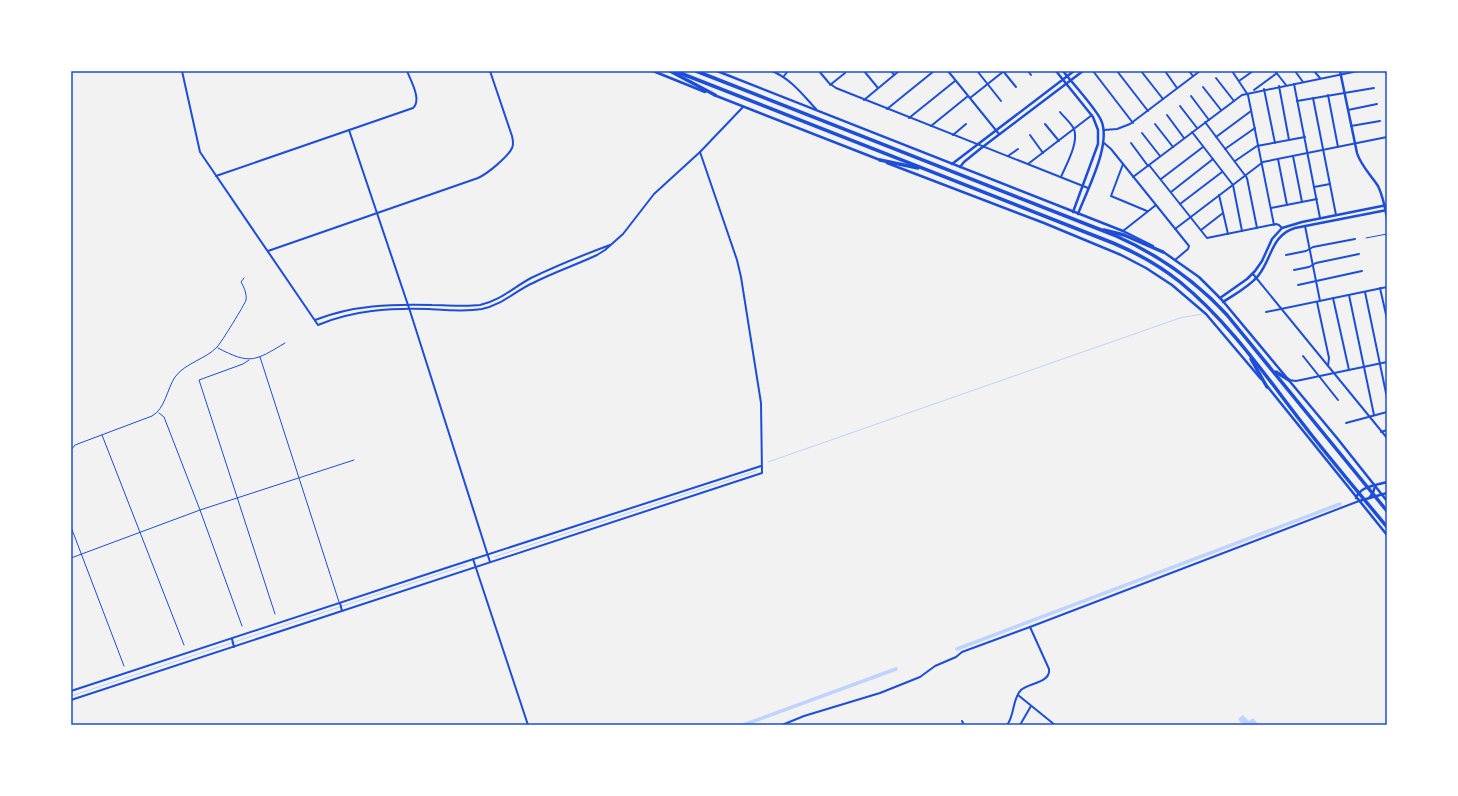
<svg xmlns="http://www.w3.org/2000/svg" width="1458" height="796" viewBox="0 0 1458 796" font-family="Manrope,sans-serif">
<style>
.water{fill:#bfd3fe}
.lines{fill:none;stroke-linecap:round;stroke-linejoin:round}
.stream{stroke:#bfd3fe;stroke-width:1}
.canal{stroke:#bfd3fe;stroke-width:3.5}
.service{stroke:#1d4ed8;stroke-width:1}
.minor{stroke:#1d4ed8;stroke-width:2}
.tertiary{stroke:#1d4ed8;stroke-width:2.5}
.secondary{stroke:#1d4ed8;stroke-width:2.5}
.motorway{stroke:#1d4ed8;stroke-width:3.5}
.neatline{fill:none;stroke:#1d4ed8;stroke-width:1.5}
</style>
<rect width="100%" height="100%" fill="#f2f2f2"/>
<polygon class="water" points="1243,715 1249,721 1253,718 1258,724 1243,725 1238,719"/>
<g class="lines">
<g class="stream">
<polyline points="768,462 1180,318 1202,314"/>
<polyline points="494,557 756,471"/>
<polyline points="71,696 466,565"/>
</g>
<g class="canal">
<polyline points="957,649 1340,504"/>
<polyline points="743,725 896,669"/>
</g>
<g class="service">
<polyline points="1366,238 1387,234"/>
<path d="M 218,348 C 250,365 255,361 285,343"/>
<polyline points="260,357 339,602"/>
<polyline points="249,360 243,364 199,380 275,614"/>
<polyline points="159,413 164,417 200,510 242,626"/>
<polyline points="102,435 184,645"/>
<path d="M 71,450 L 75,445 L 152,416 C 165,409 167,389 175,377 C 185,363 206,359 217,347 C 221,343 245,304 246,300 C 247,294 244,287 241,282 L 244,278"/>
<polyline points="71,527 124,666"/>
<polyline points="71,558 200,510 354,460"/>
</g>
<g class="minor">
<path d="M 182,71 L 200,152 L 318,325 C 353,310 390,308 428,309 C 446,310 465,312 482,309 C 502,305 515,291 533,283 C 554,272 576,265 597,255 L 605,250 L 623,234 L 654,194 L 700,152 L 743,107"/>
<path d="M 772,71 C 791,79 802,94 816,109"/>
<polyline points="819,71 829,83 836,88 1088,188"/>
<polyline points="864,71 878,88"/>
<polyline points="891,71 894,75"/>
<polyline points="948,71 999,134"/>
<polyline points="1003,71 1016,87"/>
<polyline points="1028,71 1031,75"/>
<polyline points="1093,71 1133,123"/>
<polyline points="1117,71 1148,111"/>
<polyline points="1141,71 1163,99"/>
<polyline points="1165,71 1177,88"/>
<polyline points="1189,71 1193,76"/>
<polyline points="1232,71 1248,95 1274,225"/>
<polyline points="1275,71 1286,85"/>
<polyline points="1295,71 1303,82"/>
<polyline points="1314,71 1320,78"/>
<polyline points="1386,71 1387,75"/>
<polyline points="978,72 1001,101"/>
<polyline points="784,76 788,71"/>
<polyline points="1216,78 1234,101"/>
<polyline points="1239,81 1253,71"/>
<polyline points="1294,84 1320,218"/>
<polyline points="830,85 845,73"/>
<polyline points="1279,86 1289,140"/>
<polyline points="1203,87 1221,110"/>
<polyline points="1264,89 1275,143"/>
<polyline points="1254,90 1277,73"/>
<polyline points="1328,95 1338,147"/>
<polyline points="1191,96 1209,120"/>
<polyline points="970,98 1004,71"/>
<polyline points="1313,98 1336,215"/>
<polyline points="864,100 899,71"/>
<polyline points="1297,101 1374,88"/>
<polyline points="1180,106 1197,128"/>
<polyline points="887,109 934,71"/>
<polyline points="1348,110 1377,104"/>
<path d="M 1060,112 C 1064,117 1071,123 1074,129 C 1079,143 1066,165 1061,177"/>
<polyline points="1167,115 1184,138"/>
<polyline points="909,118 955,81"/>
<polyline points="1205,122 1247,178 1257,228"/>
<polyline points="1045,124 1059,141"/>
<polyline points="1155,124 1173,147"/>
<polyline points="931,126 968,96"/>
<polyline points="1351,126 1380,121"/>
<polyline points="349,130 410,311 490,562"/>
<polyline points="1104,130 1117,129 1130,124 1200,71"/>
<polyline points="1192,132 1233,185 1242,231"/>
<polyline points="1142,133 1160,156"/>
<polyline points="953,135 966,124"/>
<polyline points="1030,135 1043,153"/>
<polyline points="1216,137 1251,111"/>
<polyline points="1104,143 1111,149 1189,246 1188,249 1175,260"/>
<polyline points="1131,143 1148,166"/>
<polyline points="1225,149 1255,128"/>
<polyline points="1008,156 1018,149"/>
<polyline points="1293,156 1302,202"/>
<polyline points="1278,159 1287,205"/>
<polyline points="1235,161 1257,146 1305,137"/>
<polyline points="1028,164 1092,115"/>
<polyline points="1123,164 1111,196 1147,211"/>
<polyline points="1149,165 1207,238 1276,224 1279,225 1282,228"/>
<path d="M 216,176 L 413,108 C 422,100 411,81 407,71"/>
<polyline points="1133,177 1242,95 1358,71"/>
<polyline points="1161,179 1203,147"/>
<polyline points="1314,187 1330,184"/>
<polyline points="1171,192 1213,159"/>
<polyline points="1219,195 1228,234"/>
<polyline points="1180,204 1222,172"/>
<polyline points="1271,208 1317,199"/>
<polyline points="1305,226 1320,301"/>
<polyline points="1175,229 1263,162 1387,137"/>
<polyline points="1201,230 1223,213"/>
<polyline points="1123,231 1156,205"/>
<path d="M 268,251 L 478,178 C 487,174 508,157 512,148 C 514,144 513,140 512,136 L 490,71"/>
<polyline points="1286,255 1306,251 1313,247 1355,239"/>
<polyline points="1294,270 1309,267 1316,263 1359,254"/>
<polyline points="1253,274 1387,438"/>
<polyline points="1298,285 1362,271"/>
<polyline points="1380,288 1387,319"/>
<polyline points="1365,292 1387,398"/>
<polyline points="1349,295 1374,415"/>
<polyline points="1333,298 1349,370"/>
<polyline points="1317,302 1329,358 1328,366"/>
<polyline points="1266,312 1387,287"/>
<path d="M 315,320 C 353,305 391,304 432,305 C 447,305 464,307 480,305 C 500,301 514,287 531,278 C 556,266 583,255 610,245"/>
<polyline points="1303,356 1338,400"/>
<polyline points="1289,380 1296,381 1387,362"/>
<polyline points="1346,423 1387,412"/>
<polyline points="1381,432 1387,430"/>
<polyline points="473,559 528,725"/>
<polyline points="340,603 342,611"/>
<polyline points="232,639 234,647"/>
<polyline points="71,691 449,567 761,466"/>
<polyline points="1018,695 1055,725"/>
<polyline points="71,700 762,473 761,403 741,277 737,260 700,152"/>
<polyline points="962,721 964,725"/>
<polyline points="782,725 804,716 880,693 920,677 935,666 956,657 962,652 1030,627 1359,501"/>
<path d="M 1007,725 C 1015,715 1012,699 1021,690 C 1028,683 1051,683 1049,669 L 1030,627"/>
<polyline points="1020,725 1031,706"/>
</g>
<g class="tertiary">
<polyline points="1056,71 1093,117 1098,130 1098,144 1073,212"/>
<path d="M 1063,71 C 1073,84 1094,106 1101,120 C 1112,144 1087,190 1078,214"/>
<path d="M 1340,71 L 1357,153 C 1361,166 1371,175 1378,186 C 1383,196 1385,207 1387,218"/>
<polyline points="952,164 1074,71"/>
<polyline points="960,167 964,162 980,149 1083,71"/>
<polyline points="1220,298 1247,279 1255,271 1262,261 1272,239 1282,228 1302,222 1387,205"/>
<path d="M 1223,302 C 1235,294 1249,287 1258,276 C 1272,259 1271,235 1295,228 L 1387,210"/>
<path d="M 1356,498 C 1360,486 1377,485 1387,482"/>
<polyline points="1359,501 1387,493"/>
</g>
<g class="secondary">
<polyline points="653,71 705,92"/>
<polyline points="717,71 1123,231 1153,246"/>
<polyline points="714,95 880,160"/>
<polyline points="887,163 1044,223 1121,255 1146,268 1172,285 1206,314 1261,379"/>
<polyline points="1162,251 1199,277 1222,300 1337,438 1387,501"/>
<polyline points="1267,386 1387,535"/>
<polyline points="1369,498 1373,493 1375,486"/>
</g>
<g class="motorway">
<polyline points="670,71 715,95"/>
<path d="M 675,71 L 1113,243 C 1137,253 1160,266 1180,282 C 1229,322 1265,375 1303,424 C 1330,459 1359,493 1387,527"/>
<path d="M 696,71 L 1114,235 C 1157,254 1195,280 1227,315 L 1387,511"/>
<polyline points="880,160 918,168"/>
<polyline points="1104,230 1124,235 1163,252"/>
<polyline points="1251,359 1267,387"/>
<polyline points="1276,372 1289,380"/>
</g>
</g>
<rect width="1458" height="796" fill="none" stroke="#ffffff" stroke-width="144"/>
<rect x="72" y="72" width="1314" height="652" class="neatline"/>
</svg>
